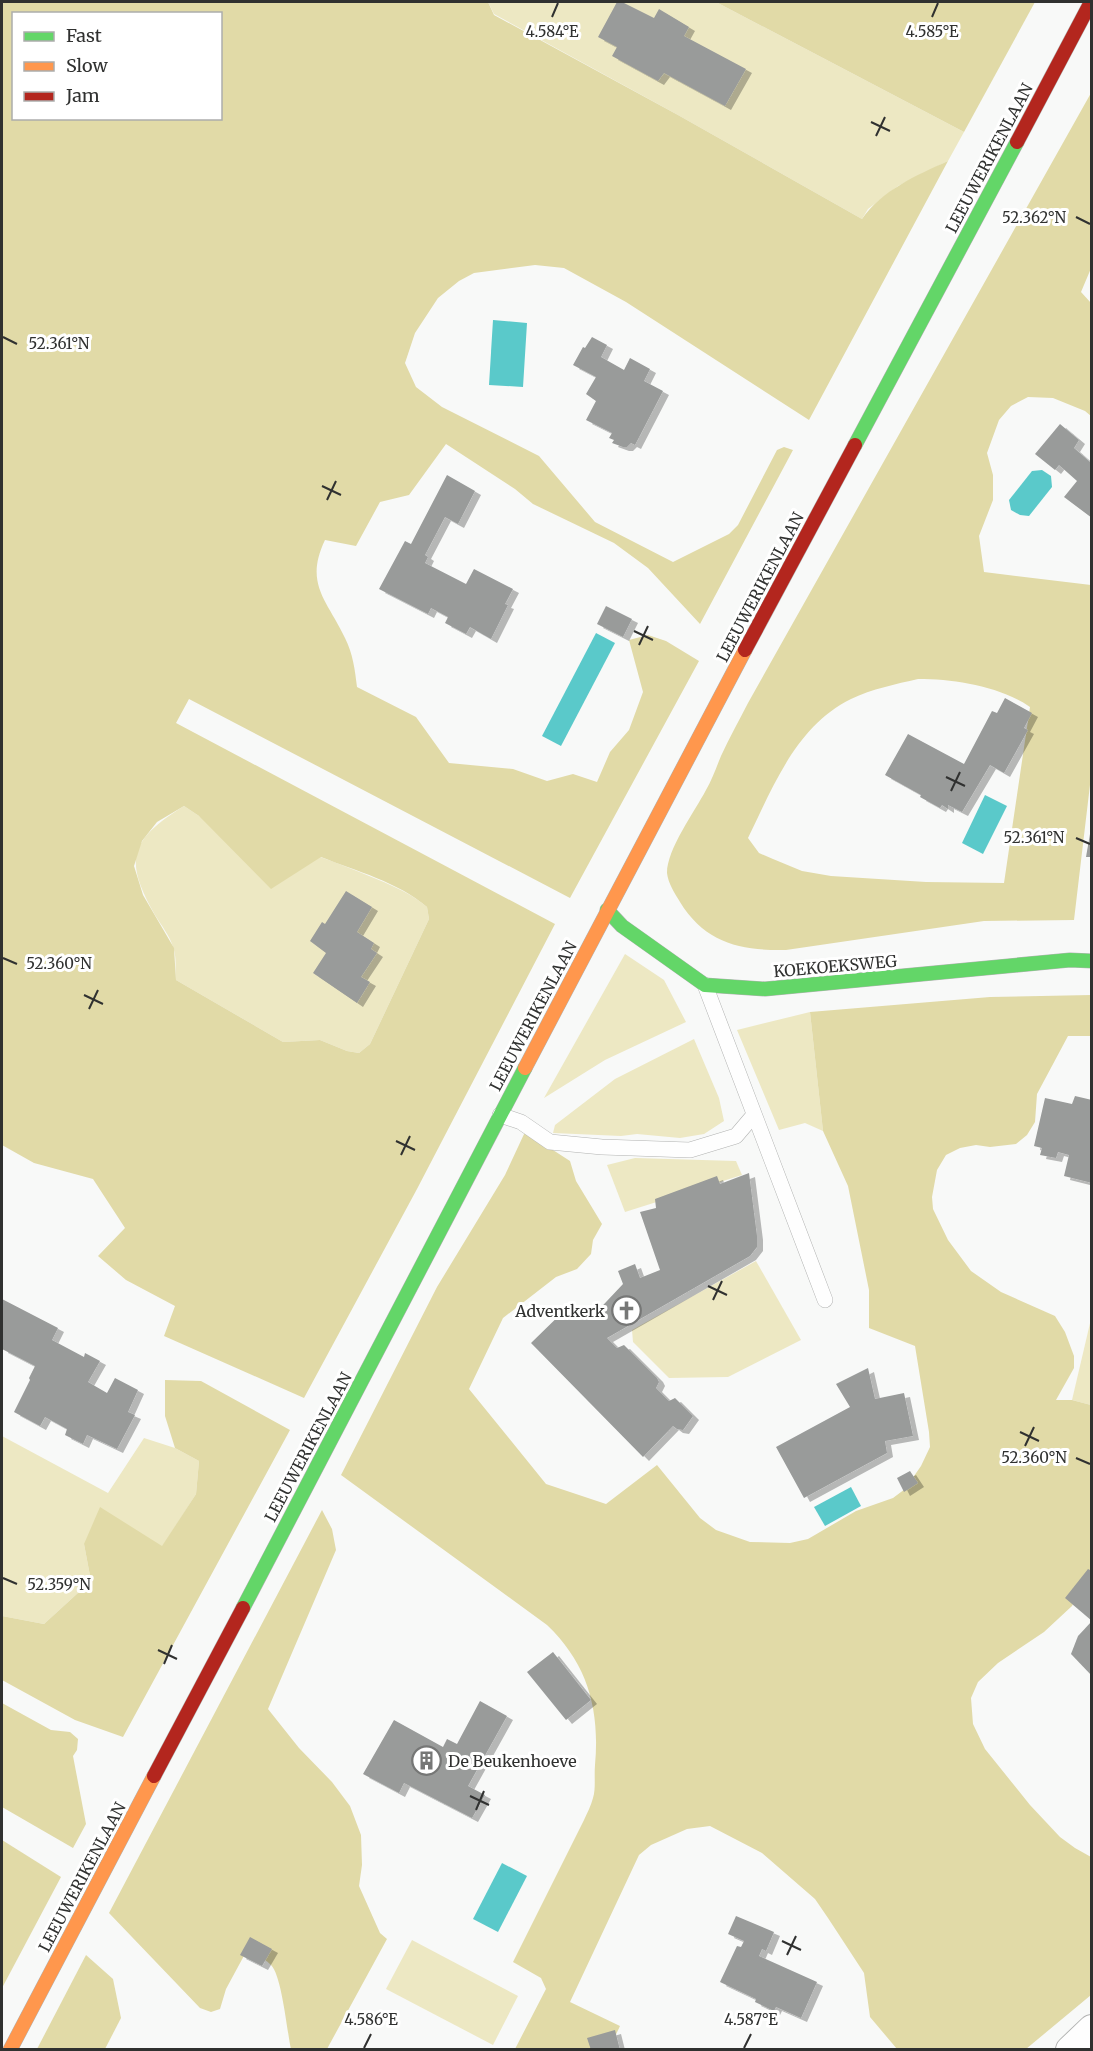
<svg xmlns="http://www.w3.org/2000/svg" width="1093" height="2051" viewBox="0 0 1093 2051" font-family="Merriweather,serif">
<style>
.green{fill:#ede8c3}
.forest{fill:#e1daa7;fill-rule:evenodd}
.water{fill:#5ac9ca}
.building{fill:#999b9a;filter:url(#shadow)}
.lines{fill:none;stroke-linecap:round;stroke-linejoin:round}
.lane-casing{stroke:#b2b3b2;stroke-width:16}
.street-casing{stroke:#b2b3b2;stroke-width:30}
.fast-casing{stroke:#b2b3b2;stroke-width:15}
.slow-casing{stroke:#b2b3b2;stroke-width:15}
.jam-casing{stroke:#b2b3b2;stroke-width:15}
.lane{stroke:#fefefe;stroke-width:15}
.street{stroke:#fefefe;stroke-width:28}
.fast{stroke:#63d668;stroke-width:14}
.slow{stroke:#ff974d;stroke-width:14}
.jam{stroke:#b3261e;stroke-width:14}
.ticks{fill:none;stroke:#303130;stroke-width:2}
.labels{text-anchor:middle;dominant-baseline:central;stroke-width:6;stroke-linejoin:round;paint-order:stroke}
.street-label{font-size:16px;fill:#303130;stroke:#fff}
.poi-label{font-size:16px;fill:#303130;stroke:#fff;text-anchor:end}
.ticks-label{font-size:15px;text-anchor:middle;fill:#303130;stroke:#fff;stroke-width:6;stroke-linejoin:round;paint-order:stroke}
</style>
<defs>
<filter id="shadow"><feDropShadow dx="6" dy="4" stdDeviation="0" flood-color="#0004"/></filter>
</defs>
<rect width="100%" height="100%" fill="#f8f9f8"/>
<g class="green">
<polygon points="488,2 716,2 964,132 948,161 898,186 868,209 862,219 678,115 494,14"/>
<path d="M 184,806 L 199,816 C 252,834 305,850 357,871 C 381,881 407,890 427,907 L 429,919 L 370,1044 L 359,1053 L 347,1051 L 320,1040 L 283,1042 L 176,980 C 175,970 177,957 173,947 C 170,936 161,925 155,915 C 123,859 130,840 184,806 Z"/>
<polygon points="625,954 664,980 686,1022 605,1060 544,1098"/>
<polygon points="810,1012 823,1131 805,1123 779,1130 737,1030"/>
<polygon points="694,1039 719,1098 724,1121 704,1134 680,1138 637,1134 621,1136 553,1133 555,1125 615,1079"/>
<polygon points="635,1158 736,1161 742,1175 625,1212 607,1165"/>
<polygon points="756,1261 801,1340 728,1377 669,1378 633,1342 632,1330"/>
<polygon points="1091,1319 1091,1405 1072,1400"/>
<polygon points="2,1436 108,1493 144,1438 175,1448 199,1461 196,1494 162,1547 84,1544 91,1581 44,1624 2,1616"/>
<polygon points="412,1940 518,1996 493,2045 386,1989"/>
</g>
<g class="forest">
<path d="M 2,2 L 488,2 L 494,15 L 678,115 L 862,219 C 882,190 917,175 948,161 L 809,420 L 626,302 L 564,268 L 535,265 L 474,273 L 459,281 L 438,298 L 415,333 L 405,363 L 416,387 L 442,407 L 539,456 L 595,522 L 673,562 L 729,534 L 738,525 L 777,450 L 784,447 L 793,450 L 700,624 L 648,568 L 614,543 L 533,504 L 515,489 L 446,444 L 409,495 L 380,502 L 356,546 L 325,540 C 304,584 327,600 345,638 C 353,654 355,670 357,687 L 416,717 L 449,763 L 513,769 L 547,781 L 573,774 L 597,782 L 610,752 L 629,730 L 643,692 L 629,640 L 648,635 L 666,641 L 699,661 L 570,898 L 189,699 L 176,723 L 555,924 L 417,1189 L 304,1398 L 164,1336 L 175,1306 L 126,1280 L 98,1256 L 125,1228 L 93,1179 L 34,1163 L 2,1145 ZM 14,14 L 220,14 L 220,118 L 14,118 ZM 184,806 L 199,816 L 271,889 L 321,857 C 356,871 398,882 427,907 L 429,919 L 370,1044 L 359,1053 L 347,1051 L 320,1040 L 283,1042 L 176,980 L 174,948 L 143,895 L 134,866 L 142,841 L 157,822 Z"/>
<polygon points="716,2 1035,2 964,132"/>
<path d="M 1091,93 L 1092,266 L 1081,292 L 1091,303 L 1091,416 L 1085,411 L 1053,398 L 1028,397 L 1011,406 L 999,420 L 987,453 L 993,475 L 993,500 L 979,536 L 984,572 L 1091,585 L 1092,768 L 1074,920 L 984,921 L 786,950 C 741,951 705,943 680,902 C 675,894 668,883 667,873 C 667,849 695,811 706,790 C 712,780 716,768 721,756 C 729,738 739,721 748,703 ZM 918,679 C 955,679 999,686 1030,707 L 1004,883 L 926,882 L 831,876 L 802,871 L 773,859 L 759,853 L 748,838 C 773,787 796,726 851,699 C 872,689 896,684 918,679 Z"/>
<path d="M 1091,995 L 1091,1036 L 1068,1036 L 1037,1094 L 1035,1122 L 1027,1135 L 1016,1144 L 990,1147 L 976,1145 L 960,1148 L 946,1155 L 937,1170 L 932,1197 L 933,1209 L 948,1240 L 971,1271 L 1001,1292 L 1055,1316 L 1065,1332 L 1074,1356 L 1074,1368 L 1056,1400 L 1072,1400 L 1091,1405 L 1091,1569 L 1072,1606 L 1044,1632 L 998,1663 L 978,1682 L 971,1698 L 973,1724 L 985,1749 L 1030,1805 L 1060,1837 L 1075,1848 L 1091,1857 L 1091,1995 L 1026,2049 L 897,2049 L 870,2017 L 864,1973 L 828,1918 L 815,1899 L 762,1853 L 710,1826 L 687,1829 L 651,1845 L 639,1855 L 570,2002 L 620,2026 L 609,2049 L 515,2049 L 546,1989 L 541,1978 L 513,1962 L 584,1820 C 587,1813 591,1806 593,1798 C 596,1788 594,1776 595,1765 C 600,1710 588,1664 547,1625 L 341,1475 L 437,1287 L 505,1175 L 525,1132 L 570,1161 L 576,1181 L 602,1224 L 593,1240 L 591,1254 L 577,1269 L 556,1277 L 503,1318 L 469,1389 L 546,1484 L 606,1504 L 657,1465 L 700,1518 L 716,1530 L 750,1542 L 790,1543 L 808,1539 L 856,1511 L 893,1498 L 905,1489 L 921,1466 L 930,1447 L 929,1432 L 915,1346 L 869,1328 L 869,1290 L 848,1186 L 823,1131 L 810,1012 L 990,997 Z"/>
<polygon points="165,1380 201,1381 290,1430 123,1737 75,1720 2,1680 2,1616 44,1624 91,1581 84,1544 100,1507 162,1546 196,1494 199,1461 175,1448 165,1416"/>
<path d="M 322,1510 L 332,1529 L 336,1550 L 268,1709 L 299,1748 L 332,1782 L 350,1806 L 361,1835 L 362,1865 L 359,1886 L 380,1933 L 387,1939 L 327,2049 L 291,2049 C 287,2032 282,1976 271,1965 C 264,1958 255,1955 246,1952 L 226,1989 L 220,2009 L 211,2012 L 200,2008 L 109,1913 Z"/>
<polygon points="2,1703 51,1730 70,1732 78,1739 77,1750 73,1756 86,1824 73,1848 2,1807"/>
<polygon points="2,1840 61,1877 2,1988"/>
<polygon points="86,1955 113,1979 121,2018 105,2049 37,2049"/>
</g>
<g class="water">
<polygon points="493,320 527,323 523,387 489,385"/>
<polygon points="1042,470 1051,476 1052,487 1029,516 1020,515 1011,510 1009,500 1032,471"/>
<polygon points="596,633 615,643 561,746 542,736"/>
<polygon points="985,795 1007,806 983,854 962,843"/>
<polygon points="851,1487 861,1506 825,1526 814,1507"/>
<polygon points="502,1863 527,1876 498,1932 473,1919"/>
</g>
<g class="building">
<polygon points="617,2 622,2 654,18 659,9 689,27 684,36 746,69 725,106 664,73 658,81 612,56 617,47 598,37"/>
<polygon points="592,337 607,345 601,357 624,370 630,358 650,369 644,381 663,391 635,445 631,443 627,447 623,447 612,443 614,440 609,438 612,433 586,420 596,401 586,394 596,377 573,365 583,347 585,348"/>
<polygon points="1060,424 1079,440 1074,448 1090,462 1092,461 1092,518 1064,497 1077,481 1059,465 1055,470 1035,454"/>
<polygon points="447,475 475,491 458,524 445,517 425,555 428,557 425,563 466,584 474,569 513,589 505,604 508,605 491,639 470,627 466,634 445,623 448,617 431,608 428,614 379,589 405,541 411,544"/>
<polygon points="606,606 632,619 623,637 597,624"/>
<polygon points="1005,698 1032,713 1024,728 1028,730 1004,773 990,765 962,812 948,805 948,809 942,805 940,808 920,797 921,795 885,775 908,734 964,764 992,711 997,713"/>
<polygon points="1090,834 1092,857 1086,857"/>
<polygon points="346,891 372,907 357,932 374,943 371,949 377,953 361,977 370,982 357,1003 313,973 326,953 310,941 322,922 325,924"/>
<polygon points="1075,1096 1092,1100 1092,1183 1064,1176 1069,1155 1058,1152 1056,1158 1040,1155 1042,1148 1034,1146 1045,1098 1072,1104"/>
<polygon points="749,1173 757,1236 757,1247 750,1256 607,1338 617,1348 624,1345 657,1378 659,1382 656,1388 669,1401 675,1398 693,1416 683,1430 677,1429 673,1426 643,1457 531,1343 573,1302 590,1319 623,1284 618,1271 635,1264 640,1278 660,1270 640,1212 656,1208 655,1199 717,1176 720,1184"/>
<polygon points="2,1299 58,1328 52,1340 84,1357 85,1353 100,1361 88,1382 107,1393 115,1378 138,1390 128,1412 135,1415 117,1449 87,1435 83,1444 65,1435 67,1429 45,1417 40,1426 14,1412 30,1380 29,1378 35,1366 2,1349"/>
<polygon points="868,1368 875,1399 904,1393 913,1436 885,1441 887,1453 804,1498 776,1447 850,1407 836,1384"/>
<polygon points="910,1471 918,1483 904,1492 897,1478"/>
<polygon points="1088,1569 1092,1571 1092,1621 1065,1598"/>
<polygon points="1092,1621 1092,1676 1071,1654 1078,1636"/>
<polygon points="553,1652 591,1700 566,1720 527,1672"/>
<polygon points="480,1701 507,1716 468,1786 485,1795 472,1818 404,1783 399,1793 363,1774 394,1720 443,1747 447,1739 457,1744"/>
<polygon points="736,1916 774,1932 766,1951 762,1949 759,1956 817,1982 801,2018 776,2007 774,2011 755,2002 756,1999 720,1982 737,1946 741,1947 744,1941 728,1934"/>
<polygon points="250,1937 272,1949 262,1966 240,1955"/>
<polygon points="615,2030 620,2050 591,2050 587,2038"/>
</g>
<g class="lines">
<defs>
<g id="lane">
<polyline points="705,985 825,1300"/>
<polyline points="500,1115 521,1122 550,1142 602,1147 690,1150 736,1136 753,1116"/>
</g>
<polyline id="street" points="1070,2050 1092,2029"/>
<g id="fast">
<polyline points="855,445 1017,142"/>
<polyline points="607,910 622,926 705,985 765,989 1070,960 1092,961"/>
<polyline points="243,1608 525,1068"/>
</g>
<g id="slow">
<polyline points="525,1068 745,650"/>
<polyline points="10,2050 154,1776"/>
</g>
<g id="jam">
<polyline points="1017,142 1091,2"/>
<polyline points="745,650 855,445"/>
<polyline points="154,1776 243,1608"/>
</g>
</defs>
<use href="#lane" class="lane-casing"/>
<use href="#street" class="street-casing"/>
<use href="#fast" class="fast-casing"/>
<use href="#slow" class="slow-casing"/>
<use href="#jam" class="jam-casing"/>
<use href="#lane" class="lane"/>
<use href="#street" class="street"/>
<use href="#fast" class="fast"/>
<use href="#slow" class="slow"/>
<use href="#jam" class="jam"/>
</g>
<path class="ticks" d="M 552,17 L 558,3M 932,17 L 938,3M 871,122 L 890,131M 876,136 L 885,117M 1076,217 L 1090,224M 3,337 L 17,344M 322,486 L 341,495M 327,500 L 336,481M 634,631 L 653,640M 639,645 L 648,626M 946,777 L 965,786M 951,791 L 960,772M 1076,838 L 1090,844M 3,958 L 17,964M 84,995 L 103,1004M 89,1009 L 98,990M 396,1141 L 415,1150M 401,1155 L 410,1136M 708,1286 L 727,1295M 713,1300 L 722,1281M 1020,1432 L 1039,1441M 1025,1446 L 1034,1427M 1076,1458 L 1090,1464M 3,1578 L 17,1584M 158,1650 L 177,1659M 164,1664 L 172,1645M 470,1796 L 489,1805M 476,1810 L 484,1791M 782,1941 L 801,1950M 787,1955 L 796,1936M 364,2048 L 371,2034M 744,2048 L 751,2034"/>
<defs>
<symbol id="church-ring" viewBox="-11 -11 22 22"><circle r="9.5" fill="#fff" stroke="#767776" stroke-width="1.5"/><path d="M-1.2-6h2.4v3.5h3.3v2.4h-3.3V6h-2.4V-.1h-3.3v-2.4h3.3Z" fill="#767776"/></symbol>
<symbol id="building-ring" viewBox="-11 -11 22 22"><circle r="9.5" fill="#fff" stroke="#767776" stroke-width="1.5"/><path d="M-4-6H4V6H1V3H-1V6H-4ZM-2.5-4.3h1.7v1.8h-1.7ZM.8-4.3h1.7v1.8H.8ZM-2.5-1h1.7V.8h-1.7ZM.8-1h1.7V.8H.8Z" fill="#767776"/></symbol>
</defs>
<g fill-rule="evenodd">
<use href="#church-ring" x="610" y="1294" width="33" height="33"/>
<use href="#building-ring" x="410" y="1744" width="33" height="33"/>
</g>
<g class="labels">
<g class="street-label">
<text transform="translate(989 158) rotate(-62)">LEEUWERIKENLAAN</text>
<text transform="translate(760 587) rotate(-62)">LEEUWERIKENLAAN</text>
<text transform="translate(835 966) rotate(-5)">KOEKOEKSWEG</text>
<text transform="translate(533 1016) rotate(-62)">LEEUWERIKENLAAN</text>
<text transform="translate(308 1447) rotate(-62)">LEEUWERIKENLAAN</text>
<text transform="translate(82 1877) rotate(-62)">LEEUWERIKENLAAN</text>
</g>
<g class="poi-label">
<text x="605" y="1311">Adventkerk</text>
<text x="448" y="1761" text-anchor="start">De Beukenhoeve</text>
</g>
</g>
<g class="ticks-label">
<text x="552" y="37">4.584°E</text>
<text x="932" y="37">4.585°E</text>
<text x="1034" y="223">52.362°N</text>
<text x="59" y="349">52.361°N</text>
<text x="1034" y="843">52.361°N</text>
<text x="59" y="969">52.360°N</text>
<text x="1034" y="1463">52.360°N</text>
<text x="59" y="1590">52.359°N</text>
<text x="371" y="2025">4.586°E</text>
<text x="751" y="2025">4.587°E</text>
</g>
<rect width="1093" height="2051" fill="none" stroke="#303130" stroke-width="6"/>
<rect x="12" y="12" width="210" height="108" fill="#ffffff" stroke="#acadac" stroke-width="1.5"/>
<rect x="24" y="32" width="30" height="9" fill="#63d668" stroke="#acadac" stroke-width="1.5"/>
<text x="66" y="42" font-size="18" fill="#303130">Fast</text>
<rect x="24" y="62" width="30" height="9" fill="#ff974d" stroke="#acadac" stroke-width="1.5"/>
<text x="66" y="72" font-size="18" fill="#303130">Slow</text>
<rect x="24" y="92" width="30" height="9" fill="#b3261e" stroke="#acadac" stroke-width="1.5"/>
<text x="66" y="102" font-size="18" fill="#303130">Jam</text>
</svg>
